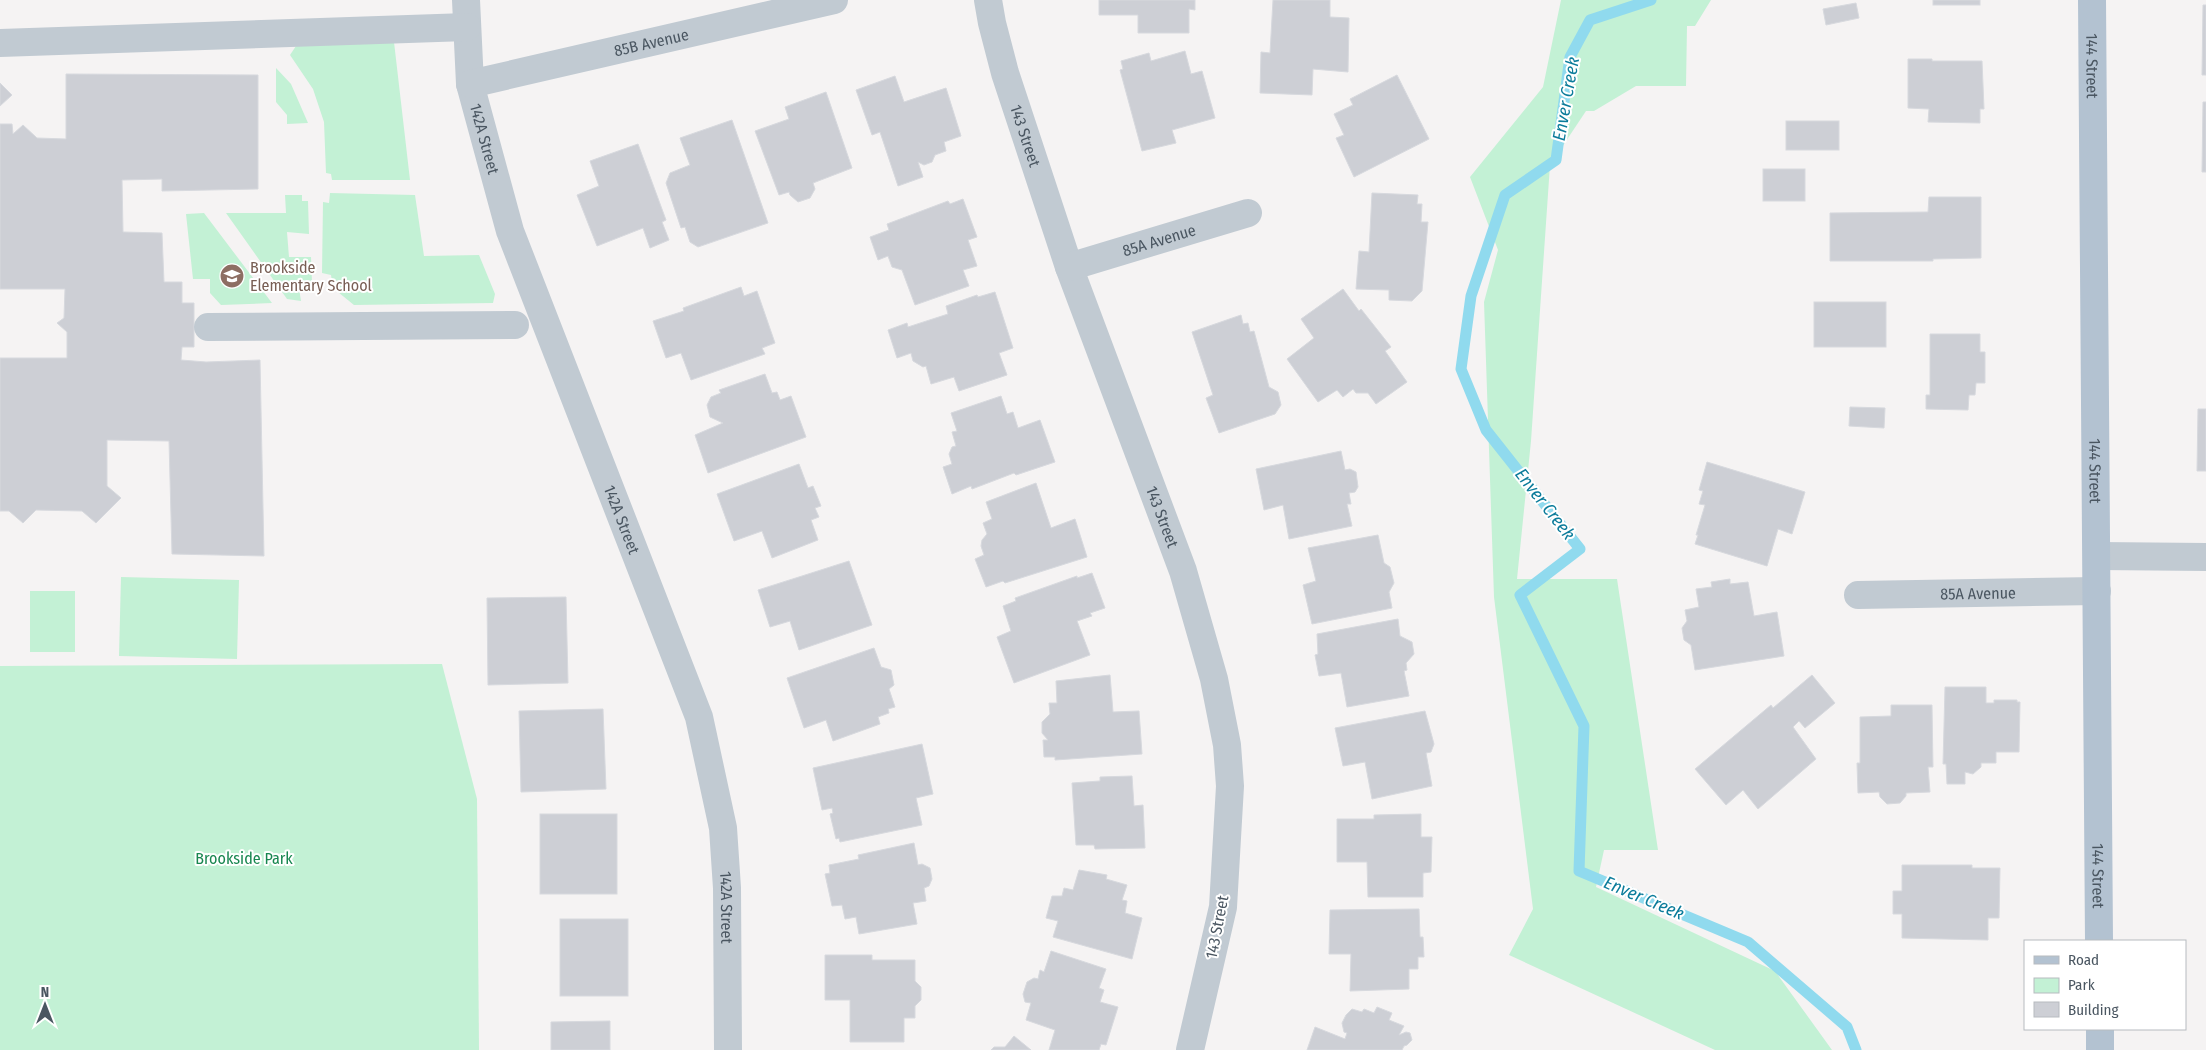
<svg xmlns="http://www.w3.org/2000/svg" width="2206" height="1050" viewBox="0 0 2206 1050" font-family="'Fira Sans Condensed',sans-serif">
<style>
.green{fill:#c3f1d5}
.lines{fill:none;stroke-linecap:round;stroke-linejoin:round}
.stream{stroke:#90daee;stroke-width:11}
.building{fill:#cdcfd5;stroke:#d7d9de}
.minor{stroke:#c1cad2;stroke-width:28}
.major{stroke:#b3c2d1;stroke-width:28}
.labels{text-anchor:middle;dominant-baseline:central;stroke-width:4;stroke-linejoin:round;paint-order:stroke}
.street-label{font-size:16px;fill:#4a5661;stroke:#fff}
.education-label{font-size:16px;fill:#785e54;stroke:#fff;text-anchor:start}
.park-label{font-size:16px;fill:#17864f;stroke:#fff}
.water-label{font-size:18px;font-style:italic;fill:#0c7c9b;stroke:#fff}
</style>
<rect width="100%" height="100%" fill="#f5f3f3"/>
<g class="green">
<polygon points="1561,0 1711,0 1695,26 1687,26 1686,86 1636,86 1594,111 1586,111 1550,165 1531,441 1517,579 1617,579 1658,850 1604,850 1596,887 1775,971 1832,1050 1715,1050 1509,955 1533,909 1494,597 1484,302 1498,250 1470,177 1543,87"/>
<polygon points="394,42 410,180 332,180 331,174 326,173 324,122 313,89 290,55 298,43"/>
<polygon points="276,68 291,84 308,123 287,124 287,115 276,102"/>
<polygon points="330,193 415,195 424,256 479,255 495,294 493,303 354,305 333,288 331,275 322,273 323,202 329,203"/>
<polygon points="285,195 302,195 302,201 308,201 309,234 287,232 289,257 311,257 312,282 298,282 301,301 287,299 226,213 286,213"/>
<polygon points="204,213 272,303 221,305 210,293 210,279 193,279 186,214"/>
<polygon points="121,577 239,580 237,659 119,656"/>
<rect x="30" y="591" width="45" height="61"/>
<polygon points="442,664 477,799 479,1050 0,1050 0,666"/>
</g>
<g class="lines">
<polyline class="stream" points="1651,0 1590,20 1570,57 1556,160 1505,195 1471,296 1461,369 1486,430 1580,549 1520,595 1584,726 1579,871 1748,942 1847,1027 1856,1050"/>
</g>
<g class="building">
<polygon points="1099,0 1195,0 1195,10 1189,9 1189,33 1138,33 1138,15 1099,15"/>
<polygon points="1273,0 1330,0 1330,17 1349,18 1348,72 1313,69 1312,95 1260,93 1261,52 1270,53"/>
<rect x="1933" y="0" width="47" height="5"/>
<polygon points="1856,3 1859,18 1826,25 1823,9"/>
<polygon points="2203,5 2206,5 2206,75 2202,75"/>
<polygon points="1185,51 1191,74 1202,71 1215,118 1172,130 1176,143 1142,151 1120,70 1123,69 1121,61 1149,53 1151,61"/>
<polygon points="1908,59 1932,59 1932,61 1982,61 1984,109 1980,109 1980,123 1928,122 1929,109 1908,108"/>
<polygon points="66,74 258,75 258,189 162,191 162,179 122,180 123,232 162,233 164,282 182,282 182,303 194,303 194,347 182,347 181,360 206,362 260,360 264,556 172,554 169,441 107,440 107,486 121,498 96,523 82,511 36,510 23,523 9,511 0,511 0,358 67,358 67,332 57,323 64,318 65,289 0,289 0,124 12,124 13,134 23,125 37,138 66,139"/>
<polygon points="1397,75 1429,139 1354,177 1336,138 1344,135 1334,114 1353,105 1350,99"/>
<polygon points="895,76 904,102 946,88 961,136 944,142 946,151 935,155 932,162 924,165 918,162 923,177 898,186 880,132 872,135 856,90"/>
<polygon points="0,83 12,95 0,106"/>
<polygon points="826,92 852,168 813,183 815,189 810,198 798,202 790,195 789,192 779,195 755,131 789,119 785,107"/>
<polygon points="2203,102 2206,102 2206,172 2202,172"/>
<polygon points="732,120 768,223 698,247 690,242 685,227 681,228 666,183 670,173 690,165 680,138"/>
<rect x="1786" y="121" width="53" height="29"/>
<polygon points="638,144 666,220 662,222 669,240 650,248 643,228 597,246 577,195 599,186 590,161"/>
<rect x="1763" y="169" width="42" height="32"/>
<polygon points="1372,193 1418,195 1417,204 1422,204 1421,222 1428,222 1422,291 1412,301 1389,300 1389,290 1356,289 1359,251 1369,252"/>
<polygon points="1929,197 1981,197 1981,258 1933,259 1933,261 1830,261 1830,213 1928,212"/>
<polygon points="963,199 977,237 968,240 977,266 963,270 969,286 915,305 902,270 892,267 888,256 878,260 870,237 889,230 887,224 948,201 950,204"/>
<polygon points="741,287 744,296 757,291 775,343 762,348 765,354 691,380 681,353 666,358 653,321 684,311 683,308"/>
<polygon points="1343,289 1359,311 1361,309 1391,347 1385,351 1407,382 1376,404 1368,393 1356,393 1353,389 1343,397 1337,390 1318,402 1287,359 1314,338 1301,319"/>
<polygon points="995,292 1013,348 999,353 1007,375 959,391 954,377 931,384 926,366 923,367 913,361 911,353 897,358 888,330 907,323 908,327 948,314 946,306 977,295 978,297"/>
<rect x="1814" y="302" width="72" height="45"/>
<polygon points="1241,315 1243,324 1248,323 1250,332 1254,331 1269,387 1278,392 1281,405 1275,414 1219,433 1206,398 1213,395 1192,332"/>
<polygon points="1930,334 1980,334 1980,352 1985,352 1985,383 1976,383 1975,395 1969,395 1968,410 1926,409 1926,395 1930,395"/>
<polygon points="765,374 772,393 777,392 780,400 791,396 806,437 708,473 695,435 723,423 710,417 707,405 711,397 721,393 719,390"/>
<polygon points="1001,396 1007,414 1013,412 1018,428 1040,420 1055,462 1016,475 1014,473 972,489 971,486 952,494 943,467 952,464 949,454 952,447 956,446 952,432 957,431 951,413"/>
<polygon points="1850,407 1885,408 1884,428 1849,426"/>
<polygon points="2198,409 2206,409 2206,471 2197,471"/>
<polygon points="1341,451 1345,470 1350,469 1356,472 1358,487 1355,492 1349,493 1351,504 1347,504 1352,526 1289,539 1283,505 1264,510 1256,469"/>
<polygon points="1707,462 1805,492 1792,534 1778,529 1767,566 1695,544 1698,535 1696,535 1705,505 1699,504 1703,491 1699,490"/>
<polygon points="799,464 808,488 813,486 821,506 815,508 819,517 811,520 818,540 772,558 762,531 734,541 717,494"/>
<polygon points="1036,483 1051,528 1075,519 1087,557 1005,583 1003,581 986,587 975,559 984,555 981,546 982,540 987,534 983,523 992,519 986,502"/>
<polygon points="1378,535 1384,563 1390,567 1394,583 1389,592 1392,608 1312,624 1303,585 1316,581 1308,548"/>
<polygon points="849,561 872,625 799,650 790,621 770,627 758,590"/>
<polygon points="1092,573 1105,608 1090,613 1092,616 1077,621 1090,655 1014,683 997,637 1011,631 1003,606 1016,601 1015,598 1077,576 1077,578"/>
<polygon points="1730,579 1730,584 1748,582 1754,616 1777,612 1784,656 1695,670 1691,645 1684,640 1682,628 1687,621 1685,610 1699,607 1696,589 1712,587 1711,582"/>
<polygon points="566,597 568,683 488,685 487,598"/>
<polygon points="1398,619 1400,636 1412,642 1414,654 1406,663 1407,670 1404,671 1409,696 1347,707 1341,673 1319,676 1315,655 1318,654 1317,634"/>
<polygon points="874,648 881,667 891,670 894,685 889,689 895,707 888,709 889,713 878,717 880,724 833,741 826,720 804,728 787,678"/>
<polygon points="1110,675 1113,712 1139,711 1142,754 1055,760 1055,757 1044,757 1043,740 1048,740 1042,733 1042,722 1050,714 1049,703 1057,703 1056,681"/>
<polygon points="1812,675 1835,703 1805,728 1799,721 1793,727 1816,759 1758,809 1743,790 1726,805 1695,769 1771,705 1773,708"/>
<polygon points="1945,687 1986,687 1986,703 1994,703 1994,700 2017,700 2017,702 2020,702 2019,752 1996,752 1996,763 1981,763 1981,767 1973,774 1965,772 1965,784 1947,784 1946,764 1943,764"/>
<polygon points="1891,705 1932,705 1933,767 1928,767 1930,792 1906,793 1906,796 1900,803 1887,804 1880,797 1879,792 1858,793 1857,763 1860,763 1860,717 1891,716"/>
<polygon points="603,709 606,789 521,792 519,711"/>
<polygon points="1425,711 1434,744 1431,752 1426,753 1432,786 1372,799 1365,762 1343,766 1335,728"/>
<polygon points="922,744 933,794 916,798 922,825 840,842 839,838 836,839 830,814 833,813 832,808 822,810 813,768"/>
<polygon points="1132,776 1134,806 1143,805 1145,848 1095,849 1094,845 1076,845 1072,783 1100,781 1100,777"/>
<rect x="540" y="814" width="77" height="80"/>
<polygon points="1421,814 1421,837 1432,837 1431,872 1423,873 1423,897 1368,897 1367,862 1337,862 1337,819 1374,819 1374,815"/>
<polygon points="914,843 918,865 922,864 930,868 932,879 929,886 924,888 926,901 913,903 917,924 859,934 856,917 845,919 842,905 832,906 825,874 830,873 829,865 859,859 858,855"/>
<polygon points="1902,865 1972,865 1972,868 2000,868 1999,918 1988,918 1988,940 1902,938 1902,914 1893,914 1893,891 1902,891"/>
<polygon points="1079,870 1107,875 1106,879 1127,885 1122,900 1127,901 1125,913 1142,918 1132,959 1053,937 1058,921 1046,918 1052,896 1062,896 1064,888 1073,890"/>
<polygon points="1419,909 1420,937 1423,937 1424,957 1418,957 1418,969 1409,969 1409,989 1350,991 1351,954 1329,954 1330,910"/>
<rect x="560" y="919" width="68" height="77"/>
<polygon points="1051,951 1106,969 1099,988 1104,990 1100,1002 1118,1007 1106,1045 1101,1044 1099,1050 1049,1050 1055,1030 1026,1020 1031,1003 1025,1002 1023,994 1027,982 1034,978 1038,979 1040,970 1044,972"/>
<polygon points="825,955 872,955 872,960 915,960 915,981 921,987 921,1000 915,1006 915,1018 904,1018 904,1042 850,1042 850,1000 825,1000"/>
<polygon points="1377,1007 1392,1013 1389,1020 1404,1026 1399,1035 1406,1032 1410,1033 1412,1040 1407,1045 1404,1046 1402,1050 1307,1050 1315,1027 1345,1039 1347,1033 1344,1032 1342,1023 1346,1015 1352,1009 1362,1012 1364,1009 1374,1013"/>
<polygon points="610,1021 610,1050 551,1050 551,1022"/>
<polygon points="1014,1036 1031,1050 991,1050 994,1047 1005,1047"/>
</g>
<g class="lines">
<g class="minor">
<path id="s1" d="M 466,0 L 470,84 L 510,231 L 699,717 L 723,828 L 727,888 L 728,1050"/>
<path id="s2" d="M 988,0 L 992,23 L 1005,73 L 1069,267 L 1183,571 L 1214,679 L 1227,745 L 1230,786 L 1223,907 L 1190,1050"/>
<polyline points="0,43 467,27"/>
<path id="s3" d="M 470,84 L 834,0"/>
<path id="s4" d="M 1069,267 L 1248,213"/>
<polyline points="208,327 515,325"/>
<polyline points="2098,556 2206,557"/>
<path id="s5" d="M 1858,595 L 2097,591"/>
</g>
<g class="major">
<path id="s6" d="M 2092,0 L 2099,941"/>
<polyline points="2100,1029 2100,1050"/>
</g>
</g>
<defs>
<symbol id="school-disc" viewBox="-11 -11 22 22"><circle r="9.5" fill="#8d6e63" stroke="#fff"/><path d="M0-5L7-2L0 1L-7-2ZM-4 1L0 2.5L4 1V4Q0 6-4 4Z" fill="#fff"/></symbol>
</defs>
<g fill-rule="evenodd">
<use href="#school-disc" x="218" y="262" width="28" height="28"/>
</g>
<g class="labels">
<g class="street-label">
<text stroke="none"><textPath href="#s3" startOffset="186">85B Avenue</textPath></text>
<text stroke="none"><textPath href="#s6" startOffset="66">144 Street</textPath></text>
<text stroke="none"><textPath href="#s2" startOffset="141">143 Street</textPath></text>
<text stroke="none"><textPath href="#s1" startOffset="141">142A Street</textPath></text>
<text stroke="none"><textPath href="#s4" startOffset="94">85A Avenue</textPath></text>
<text stroke="none"><textPath href="#s6" startOffset="471">144 Street</textPath></text>
<text stroke="none"><textPath href="#s2" startOffset="546">143 Street</textPath></text>
<text stroke="none"><textPath href="#s1" startOffset="546">142A Street</textPath></text>
<text stroke="none"><textPath href="#s5" startOffset="120">85A Avenue</textPath></text>
<text stroke="none"><textPath href="#s6" startOffset="876">144 Street</textPath></text>
<text stroke="none"><textPath href="#s1" startOffset="951">142A Street</textPath></text>
<text transform="translate(1217 927) rotate(-79)">143 Street</text>
</g>
<g class="education-label">
<text x="250" y="267">Brookside<tspan x="250" dy="18">Elementary School</tspan></text>
</g>
<g class="park-label">
<text x="244" y="858">Brookside Park</text>
</g>
<g class="water-label">
<text transform="translate(1566 99) rotate(-80)">Enver Creek</text>
<text transform="translate(1545 504) rotate(52)">Enver Creek</text>
<text transform="translate(1644 898) rotate(23)">Enver Creek</text>
</g>
</g>
<rect x="2024" y="940" width="162" height="90" fill="#ffffff" stroke="#b7bbc0"/>
<rect x="2034" y="956" width="25" height="8" fill="#b3c2d1" stroke="#b7bbc0"/>
<text x="2068" y="965" font-size="15" fill="#4a5661">Road</text>
<rect x="2034" y="978" width="25" height="15" fill="#c3f1d5" stroke="#b7bbc0"/>
<text x="2068" y="990" font-size="15" fill="#4a5661">Park</text>
<rect x="2034" y="1002" width="25" height="15" fill="#cdcfd5" stroke="#b7bbc0"/>
<text x="2068" y="1015" font-size="15" fill="#4a5661">Building</text>
<g transform="translate(45 1005)" stroke="#ffffff" stroke-width="4" paint-order="stroke">
<path d="M0-4L9 19L0 12L-9 19Z" fill="#4a5661"/>
<text y="-8" font-size="14" font-weight="bold" text-anchor="middle" fill="#4a5661">N</text>
</g>
</svg>
